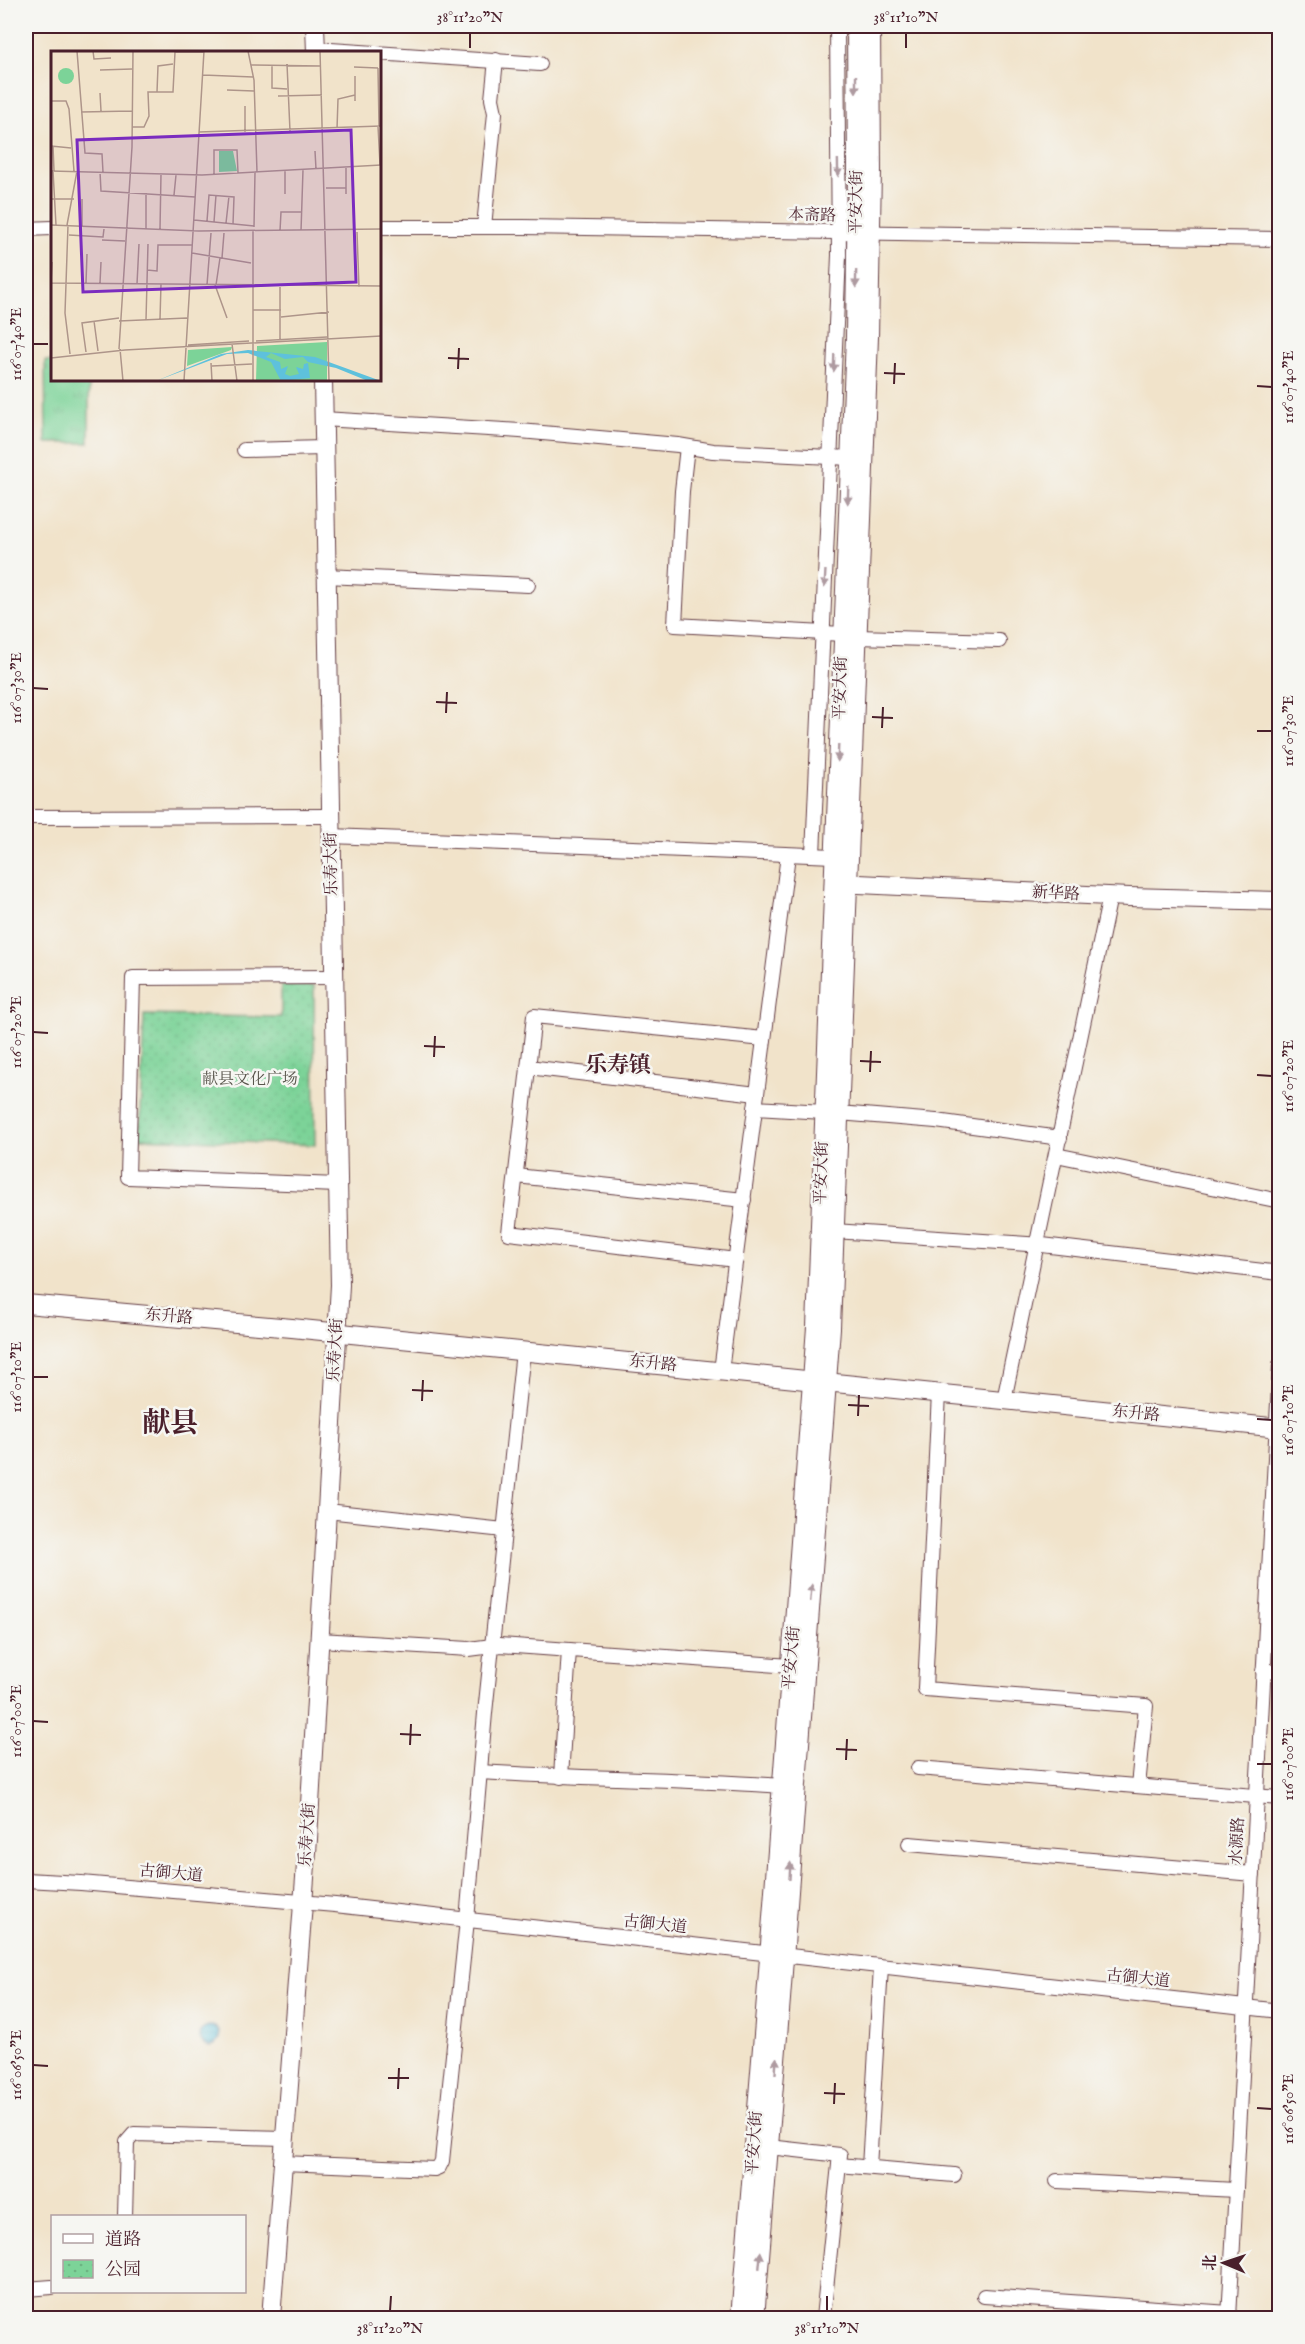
<svg xmlns="http://www.w3.org/2000/svg" width="1305" height="2344" viewBox="0 0 1305 2344" font-family="'IM FELL English','Noto Serif SC',serif">
<style>
.grass{fill:url(#grass-tufts);stroke:#637962;stroke-width:1.5}
.park{fill:url(#park-dots);stroke:#637962;stroke-width:1.5}
.water{fill:url(#water-rules);stroke:#547084;stroke-width:1.5}
.lines{fill:none;stroke-linecap:round;stroke-linejoin:round}
.minor-casing{stroke:#633c43;stroke-width:16}
.major-casing{stroke:#633c43;stroke-width:20}
.minor{stroke:#fff;stroke-width:14}
.major{stroke:#fff;stroke-width:18}
.oneway{fill:#ae9aa0}
.ticks{fill:none;stroke:#4a1f2b;stroke-width:2}
.labels{text-anchor:middle;dominant-baseline:central;stroke-width:5;stroke-linejoin:round;paint-order:stroke}
.street-label{font-size:16px;fill:#4a1f2b;stroke:#f6f6f2}
.park-label{font-size:16px;fill:#59554c;stroke:#f6f6f2}
.district-label{font-size:22px;font-weight:bold;fill:#4a1f2b;stroke:#f6f6f2}
.town-label{font-size:28px;font-weight:bold;fill:#4a1f2b;stroke:#f6f6f2}
.inset-road{fill:none;stroke:#ae958a;stroke-width:1.5}
.view{fill:#7b2cbf;fill-opacity:0.15;stroke:#7b2cbf;stroke-width:3}
.inset-edge{fill:none;stroke:#4a1f2b;stroke-width:3}
.neatline{fill:none;stroke:#4a1f2b;stroke-width:2}
.ticks-label{font-size:15px;text-anchor:middle;fill:#4a1f2b}
</style>
<defs>
<pattern id="grass-tufts" width="24" height="20" patternUnits="userSpaceOnUse" patternTransform="scale(1.5)"><rect width="24" height="20" fill="#7cd398"/><path d="M3 7l-1-3M5 7V3M7 7l1-3M15 17l-1-3M17 17v-4M19 17l1-3" fill="none" stroke="#6db583"/></pattern>
<pattern id="park-dots" width="8" height="8" patternUnits="userSpaceOnUse" patternTransform="scale(1.5)"><rect width="8" height="8" fill="#7cd398"/><path d="M2 2h.1M6 6h.1" fill="none" stroke="#6db583" stroke-width="1.8" stroke-linecap="round"/></pattern>
<pattern id="water-rules" width="6" height="5" patternUnits="userSpaceOnUse" patternTransform="scale(1.5)"><rect width="6" height="5" fill="#5ec1dc"/><path d="M0 2.5h6" fill="none" stroke="#53a5bd"/></pattern>
</defs>
<rect width="100%" height="100%" fill="#f6f6f2"/>
<filter id="ink" filterUnits="userSpaceOnUse"><feTurbulence type="fractalNoise" baseFrequency=".0167" numOctaves="2"/><feDisplacementMap in="SourceGraphic" scale="12" xChannelSelector="R" yChannelSelector="G"/><feConvolveMatrix kernelMatrix="1 2 1 2 8 2 1 2 1" color-interpolation-filters="sRGB"/></filter>
<filter id="wash" filterUnits="userSpaceOnUse"><feTurbulence type="fractalNoise" baseFrequency=".008" numOctaves="4" result="noise"/><feDisplacementMap in="SourceGraphic" scale="24" xChannelSelector="R" yChannelSelector="G"/><feGaussianBlur stdDeviation="1.35" result="paint"/><feColorMatrix in="noise" values="0 0 0 0 0 0 0 0 0 0 0 0 0 0 0 0 0 1.4 0 .05"/><feComposite in="paint" operator="in"/></filter>
<g filter="url(#wash)">
<rect width="100%" height="100%" fill="#f1e3ca"/>
<polygon class="grass" points="45,361 52,361 52,380 89,380 89,443 46,443"/>
<polygon class="park" points="281,986 314,986 315,1145 139,1138 144,1015 281,1017"/>
<circle class="water" cx="210" cy="2036" r="10"/>
</g>
<g filter="url(#ink)">
<g class="lines">
<defs>
<g id="minor">
<polyline points="316,49 540,64"/>
<polyline points="380,227 524,227 1280,239"/>
<polyline points="484,227 495,113 492,99 496,60"/>
<polyline points="26,229 52,228"/>
<polyline points="323,419 520,431 678,445 713,451 850,458"/>
<polyline points="687,447 682,491 675,625 843,634"/>
<polyline points="244,450 323,448"/>
<polyline points="325,576 528,585"/>
<polyline points="857,637 999,641"/>
<polyline points="26,817 331,816"/>
<polyline points="331,836 834,856"/>
<polyline points="813,855 839,255 837,26"/>
<polyline points="334,977 133,978 128,1177 338,1185"/>
<polyline points="528,1067 757,1094"/>
<polyline points="755,1108 824,1112"/>
<polyline points="839,1113 936,1121 1060,1138"/>
<polyline points="1056,1155 1280,1201"/>
<polyline points="516,1176 744,1200"/>
<polyline points="834,1231 1042,1245 1280,1273"/>
<polyline points="736,1260 509,1233 534,1016 764,1039"/>
<polyline points="721,1371 788,855"/>
<polyline points="939,1393 925,1689 1146,1706 1138,1786"/>
<polyline points="1004,1400 1110,896"/>
<polyline points="327,1511 504,1530"/>
<polyline points="320,1640 469,1649 500,1645 791,1666"/>
<polyline points="1263,1671 1280,1672"/>
<polyline points="918,1768 1280,1798"/>
<path d="M 480,1772 C 580,1778 681,1779 781,1786"/>
<polyline points="561,1777 569,1650"/>
<polyline points="909,1844 1253,1874"/>
<polyline points="26,1880 81,1883 335,1905 1280,2011"/>
<polyline points="769,2147 840,2155 823,2318"/>
<polyline points="282,2163 434,2169 439,2167 442,2161 467,1920 485,1713 523,1351"/>
<polyline points="839,2165 954,2175"/>
<polyline points="869,2167 881,1967"/>
<polyline points="1057,2181 1236,2190"/>
<polyline points="125,2216 127,2142 134,2134 284,2138"/>
<polyline points="26,2289 52,2287"/>
<polyline points="984,2296 1230,2313"/>
<polyline points="1229,2318 1280,1365"/>
</g>
<g id="major">
<polyline points="315,26 316,52"/>
<polyline points="838,883 1129,897 1280,901"/>
<polyline points="26,1304 292,1328 1280,1428"/>
<polyline points="271,2318 308,1839 340,1285 323,380"/>
<polyline points="740,2318 766,1998 816,1327 855,336 857,170 856,26"/>
<polyline points="755,2318 781,1999 831,1328 869,337 872,170 871,26"/>
</g>
</defs>
<use href="#minor" class="minor-casing"/>
<use href="#major" class="major-casing"/>
<use href="#minor" class="minor"/>
<use href="#major" class="major"/>
</g>
<defs><path id="oneway-solid" d="M-6-.8H1V-3.2L6.5 0L1 3.2V.8H-6Z" transform="scale(1.5)"/></defs>
<g class="oneway">
<use href="#oneway-solid" transform="translate(856 84) rotate(90)"/>
<use href="#oneway-solid" transform="translate(838 168) rotate(89)"/>
<use href="#oneway-solid" transform="translate(856 279) rotate(91)"/>
<use href="#oneway-solid" transform="translate(834 363) rotate(92)"/>
<use href="#oneway-solid" transform="translate(848 495) rotate(92)"/>
<use href="#oneway-solid" transform="translate(825 579) rotate(93)"/>
<use href="#oneway-solid" transform="translate(838 753) rotate(92)"/>
<use href="#oneway-solid" transform="translate(811 1593) rotate(-85)"/>
<use href="#oneway-solid" transform="translate(790 1871) rotate(-86)"/>
<use href="#oneway-solid" transform="translate(776 2066) rotate(-86)"/>
<use href="#oneway-solid" transform="translate(760 2260) rotate(-85)"/>
</g>
</g>
<path class="ticks" d="M 470,48 L 470,33M 906,48 L 906,33M 33,344 L 48,344M 448,358 L 469,359M 458,369 L 459,348M 884,373 L 905,374M 894,384 L 895,363M 1257,386 L 1272,387M 33,688 L 48,689M 436,702 L 457,703M 446,713 L 447,692M 872,717 L 893,718M 882,728 L 883,707M 1257,731 L 1272,731M 33,1032 L 48,1033M 424,1046 L 445,1047M 434,1057 L 435,1036M 860,1061 L 881,1062M 870,1072 L 871,1051M 1257,1075 L 1272,1076M 33,1377 L 48,1377M 412,1390 L 433,1391M 422,1401 L 423,1380M 848,1405 L 869,1406M 858,1416 L 859,1395M 1257,1419 L 1272,1420M 33,1721 L 48,1722M 400,1734 L 421,1735M 410,1745 L 411,1724M 836,1749 L 857,1750M 846,1760 L 847,1739M 1257,1764 L 1272,1764M 33,2065 L 48,2066M 388,2078 L 409,2078M 398,2089 L 399,2068M 824,2093 L 845,2094M 834,2104 L 835,2083M 1257,2108 L 1272,2109M 390,2311 L 391,2296M 827,2311 L 827,2296"/>
<g class="labels">
<g class="street-label">
<text transform="translate(857 202) rotate(-89)">平安大街</text>
<text transform="translate(812 216) rotate(1)">本斋路</text>
<text transform="translate(841 688) rotate(-88)">平安大街</text>
<text transform="translate(332 864) rotate(-91)">乐寿大街</text>
<text transform="translate(1056 894) rotate(3)">新华路</text>
<text transform="translate(822 1173) rotate(-88)">平安大街</text>
<text transform="translate(169 1317) rotate(5)">东升路</text>
<text transform="translate(336 1350) rotate(-87)">乐寿大街</text>
<text transform="translate(653 1364) rotate(6)">东升路</text>
<text transform="translate(1136 1414) rotate(6)">东升路</text>
<text transform="translate(792 1658) rotate(-85)">平安大街</text>
<text transform="translate(308 1835) rotate(-86)">乐寿大街</text>
<text transform="translate(1238 1841) rotate(-87)">水源路</text>
<text transform="translate(171 1874) rotate(5)">古御大道</text>
<text transform="translate(655 1925) rotate(6)">古御大道</text>
<text transform="translate(1138 1979) rotate(6)">古御大道</text>
<text transform="translate(755 2143) rotate(-86)">平安大街</text>
</g>
<g class="park-label">
<text x="250" y="1080">献县文化广场</text>
</g>
<g class="district-label">
<text x="618" y="1066">乐寿镇</text>
</g>
<g class="town-label">
<text x="170" y="1424">献县</text>
</g>
</g>
<g transform="translate(51 51)">
<rect width="330" height="330" fill="#f1e3ca"/>
<path d="M 181,296 L 180,299 L 136,315 L 137,299 Z" fill="#7cd398"/>
<path d="M 168,100 L 182,100 L 186,120 L 168,121 ZM 276,291 L 276,330 L 205,330 L 206,295 Z" fill="#7cd398"/>
<path d="M7 25a8 8 0 1 1 16 0a8 8 0 1 1-16 0Z" fill="#7cd398"/>
<path d="M 197,299 L 264,306 L 330,330 L 317,330 L 285,317 L 257,311 L 252,306 L 234,308 L 220,302 L 215,306 L 229,311 L 230,318 L 237,315 L 234,323 L 239,325 L 248,323 L 245,316 L 252,318 L 253,313 L 257,312 L 259,327 L 230,330 L 220,311 L 197,302 L 176,303 L 105,330 L 170,303 Z" fill="#5ec1dc"/>
<path class="inset-road" d="M 26,0 L 34,102 L 51,103 L 52,121M 42,0 L 43,8 L 60,7M 197,0 L 203,29 L 206,121M 269,0 L 278,330M 236,13 L 239,80M 200,14 L 270,15M 221,14 L 221,37 L 236,38M 303,16 L 327,17M 327,17 L 328,75M 49,19 L 81,18M 152,24 L 202,26M 176,39 L 203,40M 106,41 L 107,15 L 122,13M 49,42 L 50,60M 227,45 L 271,44M 0,50 L 15,50 L 18,58 L 23,120M 304,50 L 304,25M 194,55 L 194,81M 30,61 L 81,60M 327,75 L 329,114M 81,76 L 93,76 L 98,65 L 97,41 L 122,41 L 124,1 L 153,1M 286,78 L 287,48 L 304,44M 148,81 L 330,75M 0,95 L 20,97M 2,95 L 3,120M 264,100 L 265,118M 0,120 L 151,124 L 330,114M 2,120 L 5,174M 49,121 L 50,140 L 144,146M 163,123 L 163,99 L 186,99 L 187,122M 275,137 L 295,137M 234,143 L 234,120M 295,143 L 295,116M 123,144 L 125,124M 0,148 L 23,148M 143,169 L 203,175M 156,170 L 158,144 L 183,146 L 182,173M 163,171 L 165,144M 175,172 L 178,145M 0,174 L 148,180 L 330,178M 16,174 L 26,120M 17,174 L 14,262 L 19,303M 31,175 L 31,148M 203,176 L 204,121M 95,178 L 95,142M 109,178 L 110,123M 202,180 L 202,330M 229,180 L 230,161 L 250,161M 250,180 L 252,119M 306,181 L 308,236M 18,184 L 52,186 L 53,178M 51,189 L 74,190M 141,202 L 200,212M 171,207 L 173,182M 96,219 L 106,220 L 107,194 L 141,194M 0,232 L 330,235M 0,232 L 1,211M 35,232 L 36,203M 49,232 L 50,211M 86,233 L 88,193M 156,234 L 160,182M 164,234 L 176,267M 165,234 L 169,207M 229,236 L 229,289M 202,259 L 230,259M 230,266 L 278,261M 109,268 L 110,233M 95,269 L 97,193M 43,270 L 47,300M 68,270 L 136,267M 205,290 L 276,286M 181,293 L 186,330M 137,294 L 198,290M 68,298 L 81,96 L 82,0M 69,298 L 72,330M 35,301 L 31,272 L 68,267M 0,307 L 74,299 L 330,285M 160,312 L 161,330M 161,315 L 201,313M 133,330 L 153,0"/>
<path class="view" d="M 300,79 L 305,231 L 32,241 L 26,89 Z"/>
<rect width="330" height="330" class="inset-edge"/>
</g>
<rect width="1305" height="2344" fill="none" stroke="#f6f6f2" stroke-width="66"/>
<rect x="51" y="2215" width="195" height="78" fill="#f6f6f2" stroke="#b1a0a2" stroke-width="1.5"/>
<rect x="63" y="2234" width="30" height="9" fill="#ffffff" stroke="#b1a0a2" stroke-width="1.5"/>
<text x="105" y="2245" font-size="18" fill="#4a1f2b">道路</text>
<rect x="63" y="2260" width="30" height="18" fill="url(#park-dots)" stroke="#b1a0a2" stroke-width="1.5"/>
<text x="105" y="2275" font-size="18" fill="#4a1f2b">公园</text>
<g transform="translate(1224 2263) rotate(272)" stroke="#f6f6f2" stroke-width="4.5" paint-order="stroke">
<path d="M0-4.5L10 22L0 15L-10 22Z" fill="#4a1f2b"/>
<text y="-9" font-size="16" font-weight="bold" text-anchor="middle" fill="#4a1f2b">北</text>
</g>
<rect x="33" y="33" width="1239" height="2278" class="neatline"/>
<g class="ticks-label">
<text x="470" y="22">38°11'20"N</text>
<text x="906" y="22">38°11'10"N</text>
<text transform="translate(16 344) rotate(-90)" y="5">116°07'40"E</text>
<text transform="translate(1288 387) rotate(-90)" y="5">116°07'40"E</text>
<text transform="translate(16 688) rotate(-90)" y="5">116°07'30"E</text>
<text transform="translate(1288 731) rotate(-90)" y="5">116°07'30"E</text>
<text transform="translate(16 1032) rotate(-90)" y="5">116°07'20"E</text>
<text transform="translate(1288 1076) rotate(-90)" y="5">116°07'20"E</text>
<text transform="translate(16 1377) rotate(-90)" y="5">116°07'10"E</text>
<text transform="translate(1288 1420) rotate(-90)" y="5">116°07'10"E</text>
<text transform="translate(16 1721) rotate(-90)" y="5">116°07'00"E</text>
<text transform="translate(1288 1764) rotate(-90)" y="5">116°07'00"E</text>
<text transform="translate(16 2065) rotate(-90)" y="5">116°06'50"E</text>
<text transform="translate(1288 2109) rotate(-90)" y="5">116°06'50"E</text>
<text x="390" y="2333">38°11'20"N</text>
<text x="827" y="2333">38°11'10"N</text>
</g>
</svg>
